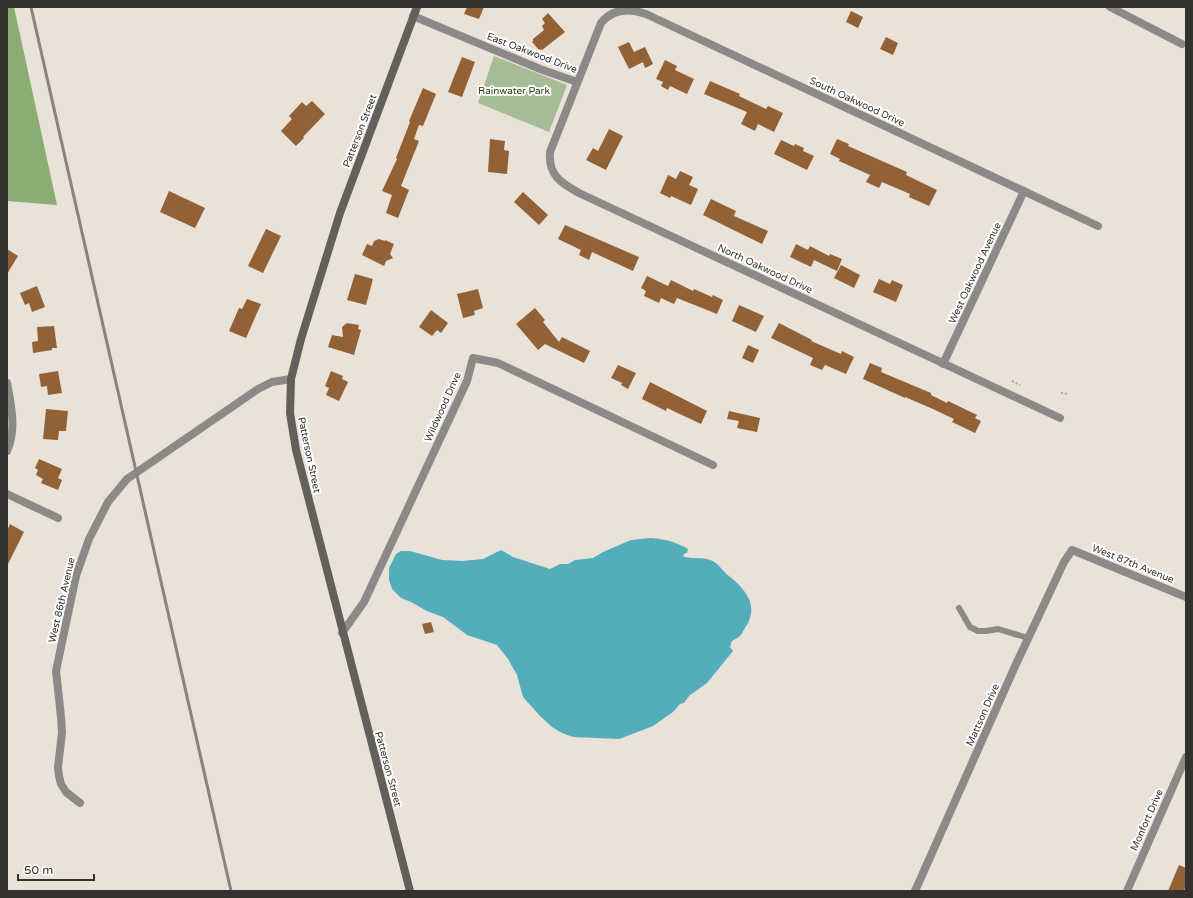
<svg xmlns="http://www.w3.org/2000/svg" width="1193" height="898" viewBox="0 0 1193 898" font-family="'Varela Round',sans-serif">
<style>
.green{fill:#a6bc97}
.forest{fill:#8bac73}
.water{fill:#54adba}
.building{fill:#926135}
.lines{fill:none;stroke-linecap:round;stroke-linejoin:round}
.path{stroke:#aeaaa2;stroke-width:2;stroke-dasharray:2 2;stroke-linecap:butt}
.lane{stroke:#8c8986;stroke-width:6}
.street{stroke:#8c8986;stroke-width:8}
.secondary{stroke:#635f5a;stroke-width:8}
.rail{stroke:#87847d;stroke-width:3}
.labels{text-anchor:middle;dominant-baseline:central;stroke-width:4;stroke-linejoin:round;paint-order:stroke}
.street-label{font-size:10px;fill:#34322e;stroke:#fff}
.park-label{font-size:10px;fill:#213f00;stroke:#fff}
</style>
<rect width="100%" height="100%" fill="#e8e2d9"/>
<polygon class="green" points="494,56 567,85 549,132 478,103"/>
<polygon class="forest" points="7,7 14,7 57,205 7,201"/>
<path class="water" d="M 651,538 C 665,539 676,542 688,549 L 687,553 L 685,553 L 683,556 L 685,557 C 693,559 702,557 710,560 C 719,563 722,571 729,576 C 746,590 760,606 745,628 C 743,631 742,634 740,636 C 738,638 735,639 732,641 L 730,647 L 733,651 L 707,683 L 689,696 L 684,703 L 680,704 L 673,712 L 653,726 L 619,739 L 573,737 L 562,733 L 552,727 L 540,716 L 523,697 L 517,675 L 508,659 L 497,645 L 467,635 L 443,617 L 427,611 L 411,602 L 401,598 L 392,589 L 389,580 L 389,568 L 396,554 L 401,551 L 410,551 L 442,560 L 462,561 L 483,559 L 501,550 L 513,557 L 550,569 L 560,564 L 568,564 L 575,560 L 593,558 L 603,552 L 631,540 Z"/>
<g class="building">
<polygon points="467,7 484,7 479,19 464,14"/>
<polygon points="851,11 863,17 858,28 846,22"/>
<polygon points="548,13 565,32 542,50 538,49 532,42 533,41 533,39 544,30 542,26 545,23 542,19"/>
<polygon points="886,37 898,43 893,55 880,49"/>
<polygon points="629,42 634,52 645,47 653,64 645,68 643,62 629,69 618,47"/>
<polygon points="462,57 475,62 462,97 448,92"/>
<polygon points="665,60 677,66 675,70 694,79 687,94 670,86 668,90 661,86 663,82 656,79"/>
<polygon points="710,81 740,94 739,96 766,109 768,106 783,113 774,132 758,124 755,131 741,124 747,112 704,94"/>
<polygon points="423,88 436,94 423,126 419,125 414,139 419,141 401,186 409,190 398,218 386,213 392,195 382,191 397,159 396,158 410,122 409,121"/>
<polygon points="312,101 325,114 303,137 304,138 296,146 281,131 292,119 289,116 302,102 306,106"/>
<polygon points="609,129 623,136 606,170 586,160 593,148 598,151"/>
<polygon points="490,139 505,141 504,150 509,151 507,174 488,172"/>
<polygon points="837,139 849,144 848,146 907,172 906,175 937,190 929,206 909,197 910,194 882,182 879,188 866,182 870,175 839,161 840,159 830,154"/>
<polygon points="781,140 794,146 795,144 804,148 803,151 814,156 807,170 774,154"/>
<polygon points="680,171 693,177 689,185 698,189 691,205 671,196 670,198 660,193 668,175 676,179"/>
<polygon points="169,191 205,208 195,228 160,212"/>
<polygon points="523,192 548,215 539,225 514,202"/>
<polygon points="711,199 736,211 734,216 768,231 762,244 703,215"/>
<polygon points="565,225 639,257 633,271 592,252 589,260 579,255 581,250 558,239"/>
<polygon points="266,229 281,236 263,273 248,266"/>
<polygon points="379,239 385,241 385,240 394,244 390,254 393,258 386,261 384,266 362,255 367,244 372,246 374,241"/>
<polygon points="796,244 808,250 810,246 829,256 830,254 842,259 837,271 814,260 811,267 790,257"/>
<polygon points="7,249 18,256 7,274"/>
<polygon points="841,265 860,275 854,288 834,278"/>
<polygon points="355,274 373,279 366,305 347,300"/>
<polygon points="647,276 668,286 671,280 693,291 694,289 712,297 713,295 723,300 717,314 677,298 674,304 661,298 659,303 644,296 646,291 641,288"/>
<polygon points="879,279 890,284 892,280 903,285 896,302 873,292"/>
<polygon points="37,286 45,307 32,312 29,303 25,305 20,293"/>
<polygon points="478,289 483,308 474,311 475,315 463,318 457,294"/>
<polygon points="247,299 261,304 246,338 229,331 239,308 242,309"/>
<polygon points="739,305 764,316 756,332 732,321"/>
<polygon points="535,308 545,320 543,322 559,342 562,337 590,351 584,363 545,344 538,350 516,324"/>
<polygon points="431,310 448,323 441,333 437,330 432,336 419,327"/>
<polygon points="347,323 359,325 358,329 361,330 354,355 328,347 332,335 343,337 342,327"/>
<polygon points="779,323 812,340 811,341 841,354 842,351 854,357 846,374 825,365 822,370 810,365 813,358 771,338"/>
<polygon points="54,326 57,348 52,348 52,350 33,353 32,342 38,341 37,327"/>
<polygon points="748,345 759,350 753,363 742,358"/>
<polygon points="870,363 882,368 881,372 931,393 931,395 947,403 948,401 977,415 975,418 981,421 975,433 952,422 954,419 933,409 905,397 905,398 863,379"/>
<polygon points="618,365 636,373 628,389 621,385 622,383 611,378"/>
<polygon points="58,371 62,393 48,395 47,386 41,387 39,374"/>
<polygon points="331,371 343,376 342,379 348,382 339,401 326,395 329,388 325,386"/>
<polygon points="650,382 707,411 701,424 667,408 666,411 642,399"/>
<polygon points="46,409 68,411 66,431 59,431 58,440 43,439"/>
<polygon points="729,411 760,418 757,432 737,428 739,421 727,419"/>
<polygon points="39,459 62,469 58,478 62,480 58,490 41,483 43,479 36,475 38,470 35,468"/>
<polygon points="10,524 24,532 7,566 7,531"/>
<polygon points="431,622 434,632 425,634 422,624"/>
<polygon points="1179,865 1186,868 1186,885 1184,891 1168,891"/>
</g>
<g class="lines">
<g class="path">
<polyline points="1012,381 1020,385"/>
<polyline points="1061,393 1068,394"/>
</g>
<polyline class="lane" points="959,608 970,627 978,631 986,631 998,629 1028,638"/>
<g class="street">
<polyline points="1110,7 1182,44"/>
<polyline points="413,16 540,69 577,82"/>
<polyline points="943,364 1024,191"/>
<path d="M 7,383 C 11,405 17,429 7,451"/>
<path d="M 1060,418 L 579,193 C 561,183 548,175 550,152 L 601,23 C 613,8 629,8 646,14 L 1098,226"/>
<polyline points="7,494 58,518"/>
<polyline points="342,633 364,602 467,381 473,358 498,363 713,465"/>
<polyline points="80,803 66,792 61,784 59,776 58,767 62,733 61,717 56,671 76,576 89,539 108,502 127,479 258,389 272,382 291,379"/>
<polyline points="915,891 1017,662 1064,562 1072,550 1186,597"/>
<polyline points="1127,891 1186,757"/>
</g>
<polyline class="secondary" points="410,891 296,450 290,413 291,379 301,339 340,213 417,7"/>
<polyline class="rail" points="31,7 231,891"/>
</g>
<g class="labels">
<g class="street-label">
<text transform="translate(532 53) rotate(21)">East Oakwood Drive</text>
<text transform="translate(857 102) rotate(25)">South Oakwood Drive</text>
<text transform="translate(360 131) rotate(-69)">Patterson Street</text>
<text transform="translate(765 269) rotate(25)">North Oakwood Drive</text>
<text transform="translate(975 273) rotate(-65)">West Oakwood Avenue</text>
<text transform="translate(443 407) rotate(-66)">Wildwood Drive</text>
<text transform="translate(309 455) rotate(78)">Patterson Street</text>
<text transform="translate(1133 564) rotate(22)">West 87th Avenue</text>
<text transform="translate(62 600) rotate(-77)">West 86th Avenue</text>
<text transform="translate(983 715) rotate(-66)">Mattson Drive</text>
<text transform="translate(388 769) rotate(75)">Patterson Street</text>
<text transform="translate(1147 820) rotate(-66)">Monfort Drive</text>
</g>
<g class="park-label">
<text x="514" y="91">Rainwater Park</text>
</g>
</g>
<rect width="1193" height="898" fill="none" stroke="#34322e" stroke-width="16"/>
<path d="M18 874v6h76v-6" fill="none" stroke="#34322e" stroke-width="2"/>
<text x="24" y="874" font-size="12" fill="#34322e" stroke="#ffffff" stroke-width="3" paint-order="stroke">50 m</text>
</svg>
